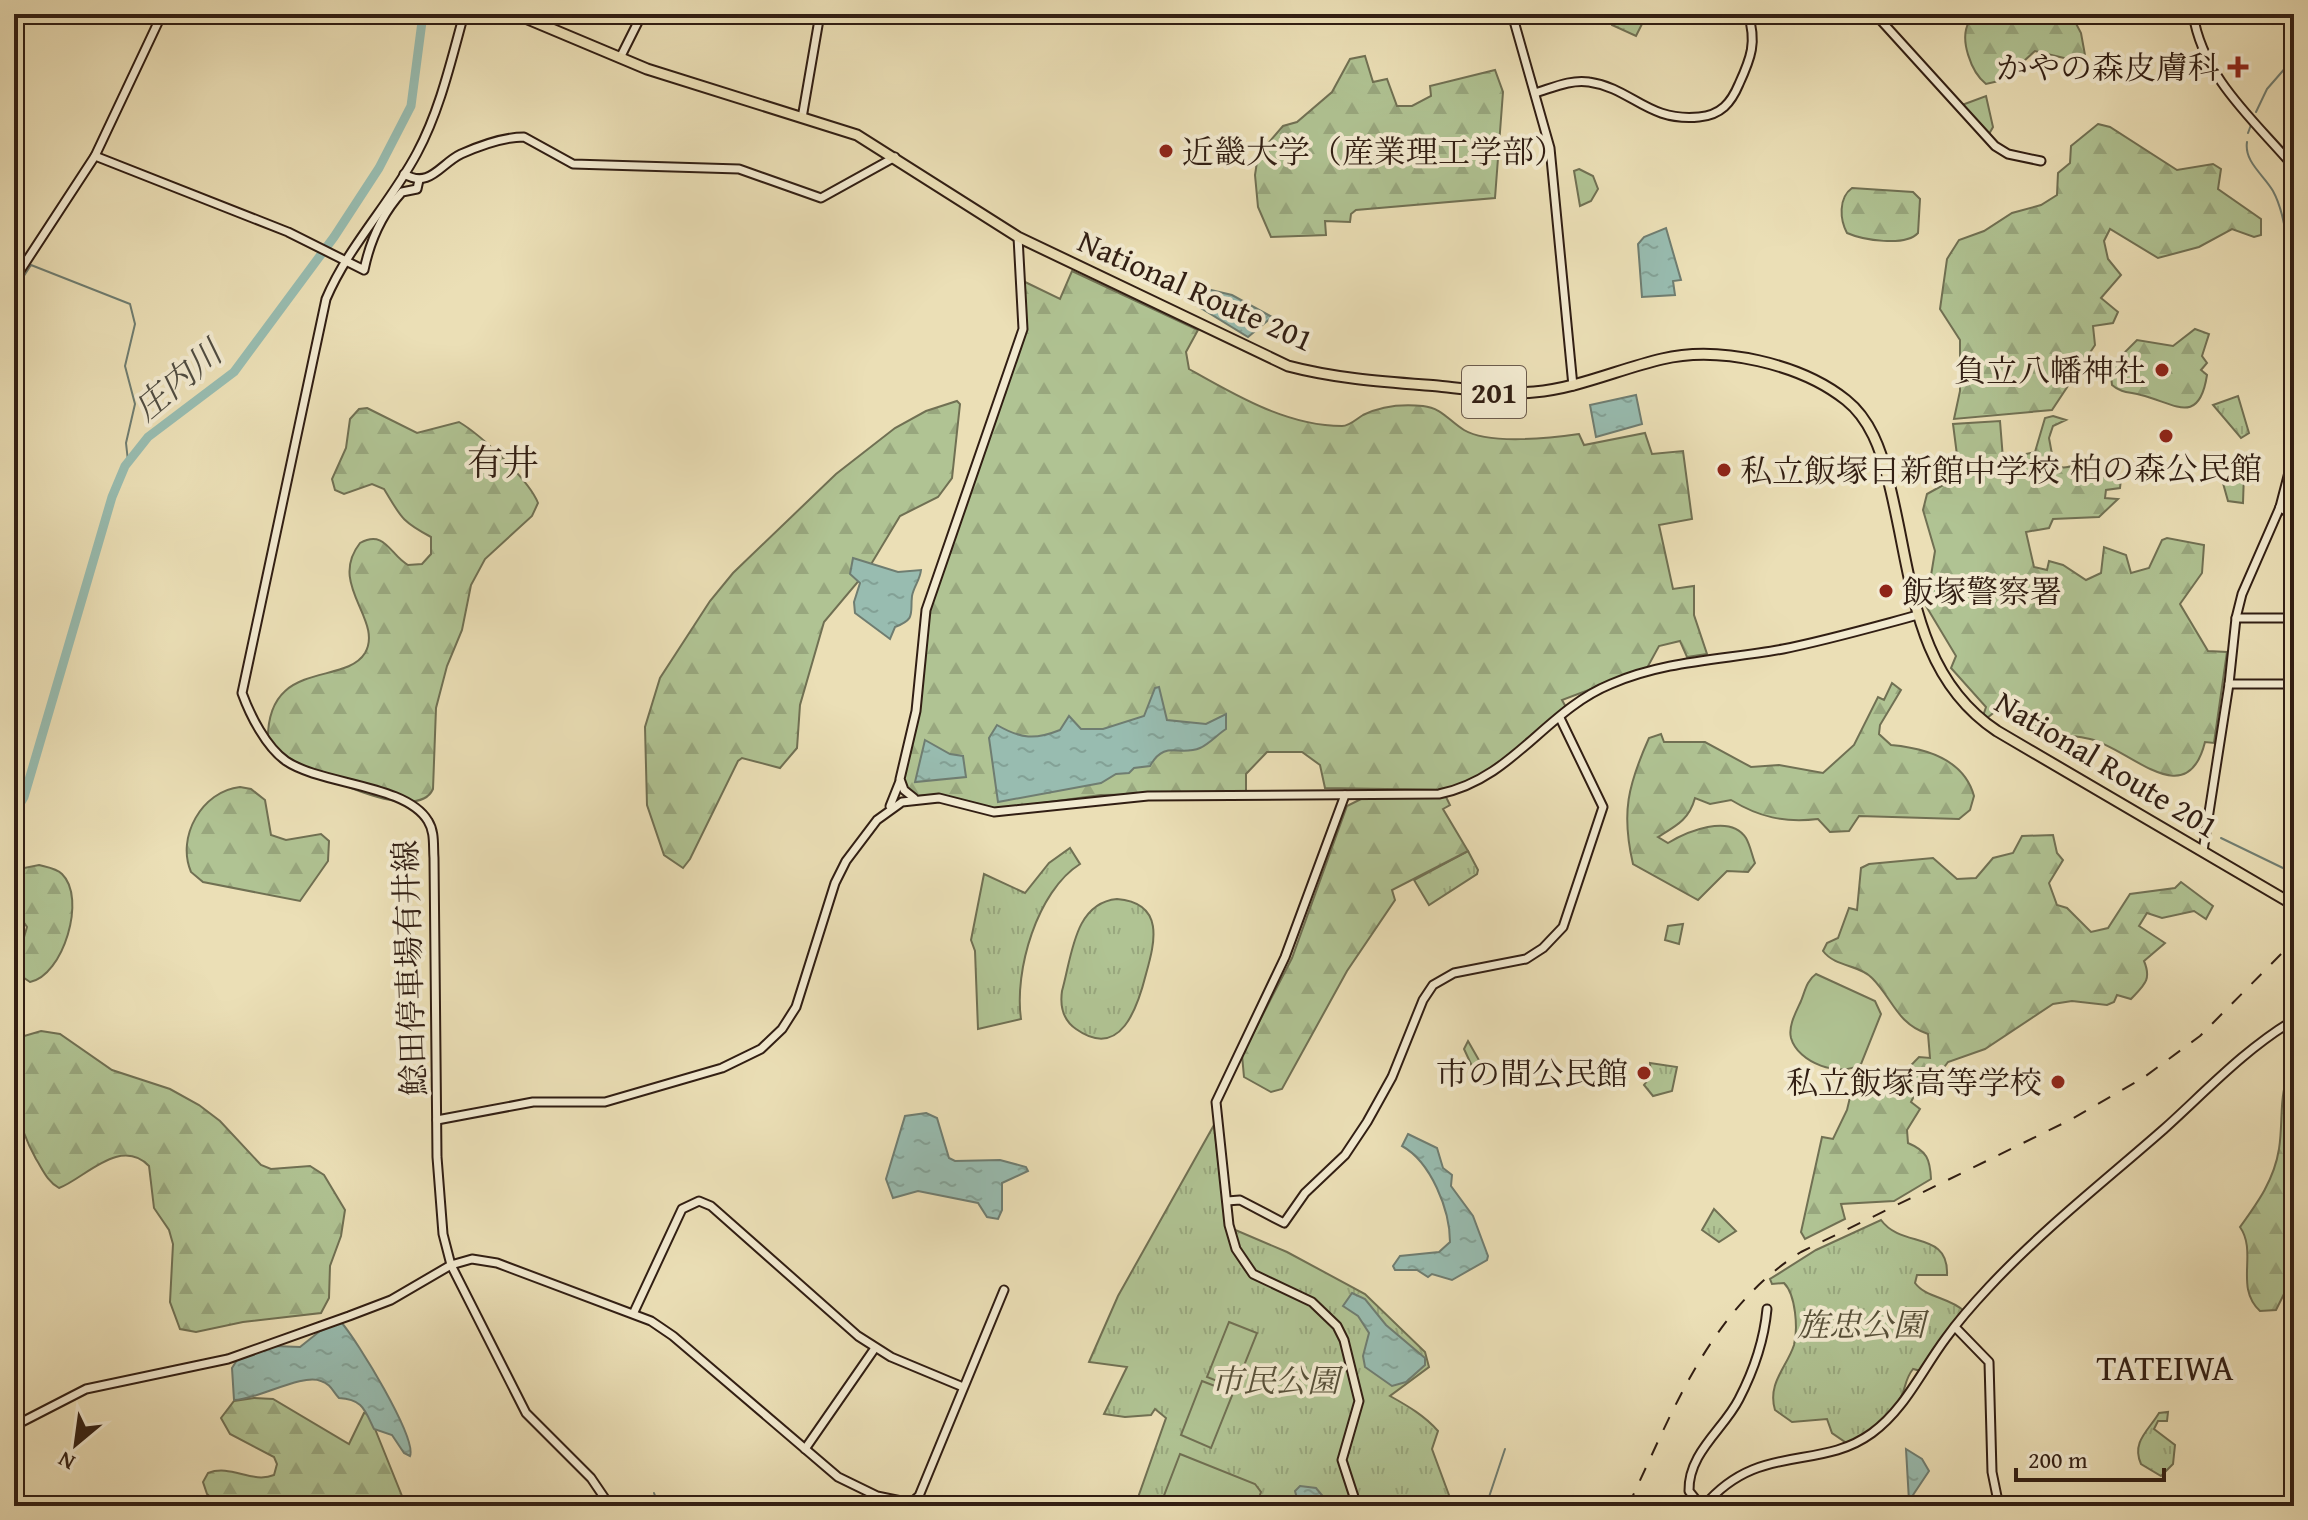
<svg xmlns="http://www.w3.org/2000/svg" width="2308" height="1520" viewBox="0 0 2308 1520" font-family="'Gentium Book Plus','Noto Serif JP',serif">
<style>
.grass{fill:url(#grass-tufts);stroke:#707053;stroke-width:2}
.forest{fill:url(#forest-firs);stroke:#707053;stroke-width:2}
.garden{fill:#b0c393;stroke:#707053;stroke-width:2}
.water{fill:url(#water-ripples);stroke:#6f7d71;stroke-width:2}
.lines{fill:none;stroke-linecap:round;stroke-linejoin:round}
.stream{stroke:#6f7d71;stroke-width:2}
.river{stroke:#98bcb0;stroke-width:9}
.secondary-casing{stroke:#311e13;stroke-width:11}
.highway-casing{stroke:#311e13;stroke-width:13}
.secondary{stroke:#f2ead0;stroke-width:7}
.highway{stroke:#ebdfb6;stroke-width:9}
.rail{stroke:#311e13;stroke-width:2;stroke-dasharray:14 14;stroke-linecap:butt}
.poi-dot{fill:#8f2418;stroke:#f2ead0;stroke-width:3}
.labels{text-anchor:middle;dominant-baseline:central;stroke-width:8;stroke-linejoin:round;paint-order:stroke}
.shield{fill:#f2ead0;stroke:#6b5b4c;stroke-width:2}
.shield-label{font-size:30px;font-weight:bold;fill:#311e13}
.poi-label{font-size:32px;fill:#311e13;stroke:#f2ead0;text-anchor:end}
.street-label{font-size:32px;fill:#311e13;stroke:#f2ead0}
.park-label{font-size:32px;font-style:italic;fill:#575039;stroke:#f2ead0}
.water-label{font-size:34px;font-style:italic;fill:#504d42;stroke:#f2ead0}
.quarter-label{font-size:36px;fill:#311e13;stroke:#f2ead0}
</style>
<defs>
<pattern id="grass-tufts" width="24" height="20" patternUnits="userSpaceOnUse" patternTransform="scale(2)"><rect width="24" height="20" fill="#b0c393"/><path d="M3 7l-1-3M5 7V3M7 7l1-3M15 17l-1-3M17 17v-4M19 17l1-3" fill="none" stroke="#98a77e"/></pattern>
<pattern id="forest-firs" width="22" height="20" patternUnits="userSpaceOnUse" patternTransform="scale(2)"><rect width="22" height="20" fill="#b0c393"/><path d="M5 1l3.5 6h-7zM16 11l3.5 6h-7z" fill="#98a77e"/></pattern>
<pattern id="water-ripples" width="26" height="14" patternUnits="userSpaceOnUse" patternTransform="scale(2)"><rect width="26" height="14" fill="#98bcb0"/><path d="M2 4q2-2 4 0t4 0M15 11q2-2 4 0t4 0" fill="none" stroke="#83a196"/></pattern>
</defs>
<rect width="100%" height="100%" fill="#ebdfb6"/>
<filter id="stains"><feTurbulence type="fractalNoise" baseFrequency=".0025" numOctaves="4"/><feColorMatrix values="0 0 0 0 .2 0 0 0 0 .09 0 0 0 0 .02 0 0 0 .5 -.17"/></filter>
<radialGradient id="worn" r=".72"><stop offset=".6" stop-color="#630" stop-opacity="0"/><stop offset="1" stop-color="#630" stop-opacity=".3"/></radialGradient>
<g class="grass">
<polygon points="1610,14 1647,14 1636,36 1612,25"/>
<polygon points="1986,96 1993,127 1989,134 1962,105"/>
<polygon points="1579,169 1593,176 1598,189 1591,201 1580,206 1574,171"/>
<polygon points="2238,396 2249,433 2241,438 2213,405"/>
<polygon points="2244,473 2243,503 2228,501 2221,476"/>
<path d="M 1070,848 L 1080,864 C 1037,891 1014,971 1021,1019 L 978,1029 L 975,951 L 971,940 L 984,874 L 1025,893 L 1049,863 Z"/>
<polygon points="1468,851 1478,870 1477,874 1429,905 1414,880"/>
<path d="M 1117,899 C 1165,903 1155,942 1146,974 C 1138,1006 1121,1061 1076,1029 C 1063,1020 1060,1005 1062,991 C 1072,956 1074,903 1117,899 Z"/>
<polygon points="1683,924 1679,944 1665,940 1668,926"/>
<polygon points="1468,1041 1484,1069 1478,1079 1464,1049"/>
<polygon points="1650,1063 1677,1067 1672,1091 1653,1096 1644,1085 1651,1076"/>
<path d="M 1214,1125 L 1226,1226 L 1287,1252 L 1365,1294 L 1425,1352 L 1429,1367 L 1390,1396 C 1408,1406 1425,1416 1438,1431 L 1432,1449 L 1453,1506 L 1135,1506 L 1166,1418 L 1155,1409 L 1151,1415 L 1125,1417 L 1104,1414 L 1127,1367 L 1089,1362 L 1118,1296 Z"/>
<polygon points="1714,1209 1736,1231 1719,1242 1702,1230"/>
<path d="M 1881,1220 C 1902,1249 1949,1230 1947,1275 L 1917,1275 L 1915,1283 C 1926,1298 1949,1297 1964,1311 L 1921,1371 L 1913,1369 C 1905,1379 1906,1387 1901,1397 C 1890,1418 1868,1432 1848,1444 L 1832,1433 L 1827,1419 L 1792,1422 L 1775,1410 C 1767,1383 1787,1367 1794,1345 C 1798,1329 1796,1295 1784,1283 L 1772,1284 L 1770,1279 L 1816,1250 Z"/>
<path d="M 2168,1412 L 2167,1421 L 2158,1421 L 2154,1429 L 2175,1445 L 2173,1464 L 2161,1476 L 2141,1464 C 2131,1442 2149,1430 2159,1413 Z"/>
</g>
<g class="forest">
<path d="M 1979,14 L 2071,14 L 2081,33 L 2085,55 L 2081,62 L 2035,51 L 2003,80 L 1986,84 C 1971,72 1959,39 1969,22 Z"/>
<polygon points="1365,56 1373,82 1387,79 1397,106 1412,106 1431,96 1430,86 1495,70 1503,92 1495,198 1356,210 1351,214 1350,222 1325,221 1326,235 1271,237 1258,207 1255,175 1258,155 1283,126 1297,122 1332,92 1350,59"/>
<polygon points="2098,124 2110,127 2177,170 2213,164 2221,169 2218,189 2261,219 2261,235 2254,237 2232,229 2199,247 2158,258 2110,229 2104,241 2108,259 2121,275 2101,298 2118,312 2113,323 2093,326 2095,345 2052,410 1954,419 1960,391 1960,340 1940,309 1947,259 1959,240 1984,231 2012,213 2041,205 2057,195 2058,173 2070,163 2071,146"/>
<path d="M 1852,188 L 1913,192 L 1920,199 L 1918,233 C 1905,247 1863,240 1847,233 C 1840,220 1838,198 1852,188 Z"/>
<path d="M 1072,271 L 1198,330 L 1186,352 L 1189,369 C 1235,395 1287,426 1342,426 C 1350,426 1356,419 1363,415 C 1381,406 1403,404 1423,406 C 1442,408 1449,421 1464,430 C 1489,445 1551,438 1579,434 L 1584,445 L 1645,433 L 1652,454 L 1683,451 L 1692,519 L 1659,525 L 1673,589 L 1694,586 L 1694,615 L 1707,654 L 1687,657 L 1680,641 L 1659,646 L 1647,668 L 1562,700 L 1567,709 L 1491,771 L 1447,790 L 1325,788 L 1320,765 L 1302,752 L 1267,752 L 1246,774 L 1246,793 L 1101,795 L 997,809 C 968,807 945,793 916,796 L 906,788 L 903,779 L 918,712 L 929,611 L 1025,328 L 1023,281 L 1060,299 Z"/>
<path d="M 2195,329 L 2209,334 L 2202,356 L 2207,363 L 2201,370 L 2207,375 C 2199,427 2174,403 2141,395 C 2130,392 2121,393 2112,385 L 2110,367 L 2137,340 L 2173,346 Z"/>
<polygon points="957,401 960,404 952,478 938,497 900,516 867,571 824,622 800,705 797,748 780,768 742,758 738,761 690,859 683,868 664,855 647,805 645,727 660,678 710,601 733,573 836,474 895,428 926,411"/>
<path d="M 367,408 L 417,433 L 459,422 C 481,435 529,480 538,503 L 532,516 L 485,559 L 471,585 L 462,630 L 447,666 L 436,708 L 433,789 C 415,829 293,763 268,745 C 264,657 344,687 365,653 C 384,620 327,585 360,543 C 385,529 390,555 408,565 L 422,564 L 431,554 L 431,537 C 401,521 401,517 384,489 L 372,484 L 344,494 L 335,490 L 332,479 L 346,448 L 350,419 L 359,409 Z"/>
<path d="M 2053,416 L 2066,420 L 2053,426 L 2049,438 L 2054,465 C 2070,473 2077,459 2092,461 L 2102,477 L 2117,474 L 2121,479 L 2120,488 L 2106,490 L 2105,498 L 2118,499 L 2099,517 L 2053,519 L 2049,528 L 2026,532 L 2034,567 L 2047,570 L 2049,561 L 2063,565 L 2086,580 L 2101,573 L 2104,547 L 2126,555 L 2131,573 L 2149,568 L 2162,540 L 2167,538 L 2204,545 L 2202,573 L 2180,604 L 2208,651 L 2227,652 L 2214,743 L 2205,742 C 2187,815 2129,748 2090,739 C 2040,727 2045,749 2002,706 L 1987,718 L 1983,716 L 1986,707 L 1951,668 L 1956,656 L 1926,606 L 1935,551 L 1923,510 L 1927,494 L 1947,483 L 1940,463 L 1957,455 L 1953,424 L 2000,421 L 2003,459 L 2035,452 L 2045,418 Z"/>
<path d="M 1892,683 L 1901,690 L 1880,725 L 1879,734 L 1891,745 C 1924,748 1964,759 1974,796 L 1970,810 L 1959,819 L 1859,816 L 1849,831 L 1830,832 L 1818,819 C 1784,823 1759,817 1731,800 L 1710,804 L 1695,798 C 1689,820 1676,826 1658,837 L 1668,843 C 1686,832 1730,813 1746,838 C 1750,845 1752,855 1755,863 L 1748,872 L 1727,871 L 1698,900 L 1633,864 C 1621,813 1628,785 1649,738 L 1661,734 L 1664,742 L 1705,742 L 1751,767 L 1779,765 L 1823,773 L 1854,745 L 1878,697 L 1884,700 Z"/>
<path d="M 240,787 L 251,789 L 265,800 L 271,835 L 286,840 L 321,834 L 329,841 L 328,861 L 300,901 L 203,882 L 191,872 C 176,837 202,791 240,787 Z"/>
<polygon points="1446,797 1450,805 1443,809 1468,851 1392,890 1395,900 1347,971 1282,1089 1271,1092 1244,1077 1242,1055 1292,958 1347,806 1363,798"/>
<path d="M 2053,835 L 2057,853 L 2063,860 L 2049,883 L 2057,905 L 2067,908 L 2091,932 L 2108,928 L 2130,894 L 2175,888 L 2181,882 L 2213,906 L 2206,919 L 2194,911 L 2162,918 L 2147,913 L 2139,926 L 2165,943 L 2144,961 C 2152,980 2144,985 2131,999 L 2117,995 L 2114,1002 L 2107,1005 L 2072,1001 L 2053,1004 L 1985,1049 L 1948,1062 L 1925,1093 L 1915,1094 L 1911,1102 L 1920,1109 L 1907,1130 L 1908,1143 C 1927,1151 1930,1159 1931,1179 L 1894,1201 L 1841,1204 L 1845,1219 L 1805,1239 L 1801,1232 L 1822,1137 L 1833,1139 L 1847,1110 L 1852,1089 L 1885,1092 L 1919,1057 L 1930,1058 L 1928,1034 C 1897,1024 1893,999 1872,978 C 1860,965 1835,967 1823,951 L 1827,943 L 1838,938 L 1849,908 L 1857,910 L 1861,868 L 1869,864 L 1933,858 L 1957,879 L 1976,878 L 1993,858 L 2013,853 L 2022,836 Z"/>
<path d="M 39,865 C 46,867 56,868 62,874 C 87,898 63,976 30,982 L 14,971 L 27,927 L 20,917 L 14,919 L 14,870 Z"/>
<path d="M 41,1031 L 60,1034 L 112,1070 L 170,1089 L 199,1105 L 220,1121 L 261,1165 L 271,1169 L 310,1166 L 324,1175 L 345,1210 L 341,1236 L 330,1266 L 329,1298 L 321,1313 L 243,1322 L 196,1332 L 180,1329 L 170,1302 L 173,1244 L 169,1230 L 154,1208 L 149,1166 C 120,1136 84,1179 59,1188 C 47,1181 43,1170 36,1159 C 12,1116 14,1087 14,1039 Z"/>
<path d="M 2294,1063 L 2294,1269 L 2287,1271 L 2285,1292 L 2276,1310 L 2260,1311 C 2234,1287 2258,1253 2240,1227 C 2258,1202 2274,1180 2279,1149 C 2284,1117 2277,1092 2294,1063 Z"/>
<path d="M 254,1398 L 273,1399 L 349,1444 L 364,1413 L 369,1414 L 406,1506 L 220,1506 L 207,1494 L 203,1482 L 208,1473 C 231,1464 252,1484 274,1475 L 277,1464 L 274,1457 L 230,1434 L 221,1418 L 234,1401 Z"/>
</g>
<g class="garden">
<path d="M 1816,974 L 1875,1001 L 1881,1014 L 1861,1064 C 1840,1078 1798,1063 1791,1038 C 1788,1026 1796,1012 1801,1001 C 1805,991 1807,980 1816,974 Z"/>
<polygon points="1229,1322 1257,1333 1235,1388 1207,1377"/>
<polygon points="1202,1381 1233,1393 1211,1448 1181,1435"/>
<polygon points="1180,1454 1255,1484 1261,1492 1256,1506 1160,1506"/>
</g>
<g class="water">
<polygon points="1666,228 1681,280 1673,281 1675,295 1642,297 1638,244 1644,237"/>
<polygon points="1194,286 1232,295 1272,317 1248,337 1196,305 1190,293"/>
<polygon points="1636,395 1642,424 1596,437 1590,405"/>
<path d="M 853,558 L 898,572 L 921,570 C 920,580 914,586 912,596 C 910,614 916,619 895,627 L 890,639 L 855,613 L 854,602 L 860,583 L 850,574 Z"/>
<path d="M 1159,687 L 1167,720 L 1206,724 L 1226,714 L 1226,729 C 1218,734 1209,744 1200,748 C 1179,757 1165,739 1150,766 L 1134,768 L 1129,773 L 1116,774 L 1101,783 L 998,802 L 989,738 L 997,725 C 1021,739 1035,740 1060,730 L 1069,716 L 1081,729 L 1103,729 L 1144,716 L 1155,688 Z"/>
<polygon points="925,740 950,754 963,756 966,777 915,782"/>
<polygon points="926,1113 937,1118 949,1158 955,1161 1000,1160 1026,1167 1028,1171 1002,1183 1002,1210 998,1219 987,1217 978,1203 918,1191 893,1198 886,1179 905,1116"/>
<path d="M 1408,1134 L 1437,1148 L 1443,1168 L 1452,1175 L 1451,1186 L 1473,1216 L 1488,1256 L 1487,1260 L 1452,1280 L 1432,1274 L 1428,1277 L 1417,1270 L 1395,1270 L 1393,1266 L 1400,1256 L 1439,1252 L 1450,1242 C 1450,1210 1431,1162 1402,1146 Z"/>
<polygon points="1352,1293 1365,1299 1386,1325 1425,1358 1425,1365 1406,1382 1392,1386 1365,1367 1363,1356 1369,1333 1358,1316 1343,1306"/>
<path d="M 341,1322 C 357,1340 417,1438 410,1456 L 404,1453 L 392,1435 L 374,1429 C 365,1411 363,1399 339,1398 C 333,1392 331,1384 321,1381 C 302,1373 257,1400 234,1400 L 232,1368 L 237,1360 L 274,1346 L 300,1347 L 320,1331 Z"/>
<polygon points="1906,1449 1922,1459 1929,1471 1909,1501"/>
<polygon points="1300,1486 1316,1488 1331,1506 1299,1506 1295,1491"/>
</g>
<g class="lines">
<g class="stream">
<polyline points="2256,112 2267,89 2294,58"/>
<polyline points="2248,133 2251,125"/>
<path d="M 2247,142 C 2244,162 2264,175 2273,191 C 2286,215 2286,246 2294,271"/>
<polyline points="14,284 18,285 31,265 130,304 135,324 125,366 135,404 126,443 128,461"/>
<polyline points="14,837 15,836"/>
<polyline points="2221,838 2285,869 2290,890"/>
<polyline points="2291,913 2294,923"/>
<polyline points="654,1493 659,1506"/>
<polyline points="1486,1506 1505,1449"/>
</g>
<polyline class="river" points="14,814 24,797 112,497 125,466 148,437 234,372 334,237 379,168 411,106 423,14"/>
<defs>
<g id="secondary">
<path d="M 464,14 C 451,61 440,110 417,153 C 390,204 349,245 326,299 L 242,693 C 250,715 266,747 286,761 C 321,785 406,784 428,821 C 435,832 433,845 434,858 L 437,1157 L 443,1234 L 451,1265 L 526,1413 L 591,1478 L 610,1506"/>
<polyline points="1512,14 1550,148 1573,386"/>
<polyline points="1875,14 1995,146 2008,154 2041,161"/>
<path d="M 2193,14 C 2203,78 2254,120 2294,167"/>
<polyline points="620,58 642,14"/>
<path d="M 1535,93 C 1552,88 1571,79 1589,82 C 1632,88 1647,122 1699,117 C 1721,115 1731,103 1739,84 C 1751,58 1757,42 1748,14"/>
<polyline points="802,118 820,14"/>
<path d="M 95,156 L 288,232 L 364,270 C 370,241 382,214 402,192 L 417,189 L 419,180"/>
<path d="M 404,174 C 430,189 440,164 461,154 C 479,146 504,137 524,137 L 573,164 L 739,169 L 821,198 L 895,157"/>
<polyline points="14,280 95,156 162,14"/>
<polyline points="2280,507 2294,517"/>
<polyline points="2280,507 2294,506"/>
<polyline points="2236,618 2294,618"/>
<polyline points="2229,684 2294,684"/>
<polyline points="1345,795 1285,957 1216,1102 1229,1225 1236,1249 1253,1274 1312,1302 1337,1326 1344,1340 1359,1401 1342,1460 1357,1506"/>
<polyline points="914,798 904,790 900,779 916,711 926,610 1023,329 1018,237"/>
<polyline points="890,806 900,781"/>
<polyline points="2203,851 2229,684 2236,618 2242,594 2280,507 2294,453"/>
<path d="M 437,1120 L 533,1102 L 605,1102 L 722,1068 L 761,1049 L 782,1029 L 796,1007 L 835,883 L 846,861 L 877,820 L 902,802 L 939,798 L 994,812 L 1148,796 L 1439,794 C 1513,779 1545,711 1611,684 C 1667,660 1723,660 1783,649 C 1828,640 1873,627 1918,615"/>
<polyline points="1227,1201 1240,1200 1284,1223 1305,1193 1345,1155 1367,1122 1392,1077 1423,1000 1433,985 1454,973 1526,959 1543,948 1563,927 1603,807 1560,718"/>
<polyline points="634,1312 682,1209 699,1201 711,1206 858,1336 891,1357 963,1387"/>
<polyline points="1955,1327 1989,1362 1992,1472 1999,1506"/>
<polyline points="14,1426 86,1389 228,1359 349,1316 391,1300 451,1265 472,1259 497,1263 651,1321 673,1336 838,1477 877,1496 911,1503 919,1496 1004,1290"/>
<polyline points="805,1449 875,1348"/>
<path d="M 1701,1506 L 1689,1491 C 1688,1453 1724,1429 1739,1399 C 1754,1370 1764,1341 1767,1309"/>
<path d="M 1704,1506 C 1759,1441 1819,1472 1872,1433 C 1905,1409 1922,1370 1946,1338 C 1959,1320 1974,1303 1989,1287 C 2042,1230 2106,1180 2164,1129 C 2205,1092 2246,1048 2294,1020"/>
</g>
<path id="highway" d="M 516,14 L 647,69 L 857,135 L 1018,237 L 1288,366 C 1337,379 1387,382 1438,386 C 1469,389 1502,395 1534,392 C 1579,388 1619,369 1662,359 C 1719,345 1801,364 1846,400 C 1870,419 1881,450 1888,479 C 1912,570 1911,674 1997,731 L 2294,905"/>
</defs>
<use href="#secondary" class="secondary-casing"/>
<use href="#highway" class="highway-casing"/>
<use href="#secondary" class="secondary"/>
<use href="#highway" class="highway"/>
<path class="rail" d="M 1628,1506 C 1673,1412 1709,1310 1801,1252 L 2072,1119 L 2143,1078 L 2200,1036 L 2294,941"/>
</g>
<g class="poi-dot">
<path d="M2234 55h8v8h8v8h-8v8h-8v-8h-8v-8h8z"/>
<circle cx="1166" cy="151" r="8"/>
<circle cx="2162" cy="370" r="8"/>
<circle cx="2166" cy="436" r="8"/>
<circle cx="1724" cy="470" r="8"/>
<circle cx="1886" cy="591" r="8"/>
<circle cx="1644" cy="1073" r="8"/>
<circle cx="2058" cy="1082" r="8"/>
</g>
<g class="labels">
<rect class="shield" x="1462" y="366" width="64" height="52" rx="6"/>
<g class="shield-label">
<text x="1494" y="392">201</text>
</g>
<g class="poi-label">
<text x="2220" y="67">かやの森皮膚科</text>
<text x="1182" y="151" text-anchor="start">近畿大学（産業理工学部）</text>
<text x="2146" y="370">負立八幡神社</text>
<text x="2166" y="468" text-anchor="middle">柏の森公民館</text>
<text x="1740" y="470" text-anchor="start">私立飯塚日新館中学校</text>
<text x="1902" y="591" text-anchor="start">飯塚警察署</text>
<text x="1628" y="1073">市の間公民館</text>
<text x="2042" y="1082">私立飯塚高等学校</text>
</g>
<g class="street-label">
<text transform="translate(1196 290) rotate(24)">National Route 201</text>
<text transform="translate(2107 764) rotate(31)">National Route 201</text>
<text transform="translate(409 968) rotate(-92)">鯰田停車場有井線</text>
</g>
<g class="park-label">
<text x="1861" y="1324">旌忠公園</text>
<text x="1275" y="1380">市民公園</text>
</g>
<g class="water-label">
<text transform="translate(177 380) rotate(-40)">庄内川</text>
</g>
<g class="quarter-label">
<text x="503" y="461">有井</text>
<text x="2165" y="1366">TATEIWA</text>
</g>
</g>
<rect width="2308" height="1520" fill="none" stroke="#ebdfb6" stroke-width="48"/>
<rect x="16" y="16" width="2276" height="1488" fill="none" stroke="#311e13" stroke-width="4"/>
<rect x="24" y="24" width="2260" height="1472" fill="none" stroke="#311e13" stroke-width="2"/>
<g transform="translate(76 1444) rotate(209)" stroke="#f2ead0" stroke-width="6" paint-order="stroke">
<path d="M0-6L14 30L0 20L-14 30Z" fill="#311e13"/>
<text y="-12" font-size="22" font-weight="bold" text-anchor="middle" fill="#311e13">N</text>
</g>
<path d="M2016 1468v12h148v-12" fill="none" stroke="#311e13" stroke-width="4"/>
<text x="2028" y="1468" font-size="24" fill="#311e13" stroke="#f2ead0" stroke-width="6" paint-order="stroke">200 m</text>
<rect width="100%" height="100%" filter="url(#stains)"/>
<rect width="100%" height="100%" fill="url(#worn)"/>
</svg>
